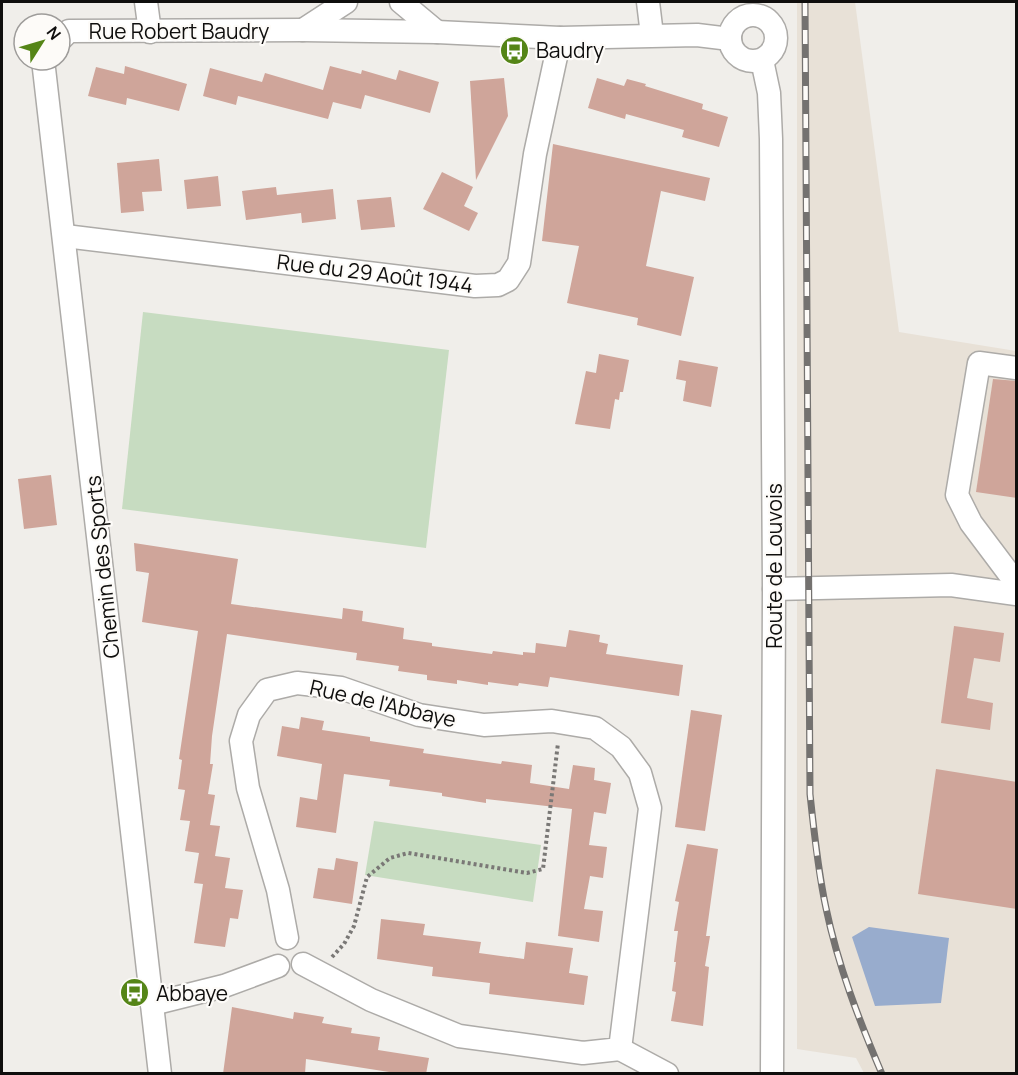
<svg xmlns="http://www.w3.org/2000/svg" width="1018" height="1075" viewBox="0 0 1018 1075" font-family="Manrope,sans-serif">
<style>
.built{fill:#e8e1d7}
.green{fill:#c7dcc1}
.water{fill:#98accd}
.building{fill:#cfa59a}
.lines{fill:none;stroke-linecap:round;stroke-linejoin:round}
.minor-casing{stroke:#adaba8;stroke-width:25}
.path{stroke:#7a7876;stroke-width:4;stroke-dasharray:3 3;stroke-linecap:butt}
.minor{stroke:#fff;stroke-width:22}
.rail-casing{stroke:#747270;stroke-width:7}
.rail{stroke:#fdfbf8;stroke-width:4.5;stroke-dasharray:14;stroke-linecap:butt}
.labels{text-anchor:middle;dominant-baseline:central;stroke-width:4.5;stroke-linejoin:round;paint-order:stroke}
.street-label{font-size:21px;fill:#0f0e0d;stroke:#fdfbf8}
.poi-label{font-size:21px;fill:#0f0e0d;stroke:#fdfbf8;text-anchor:start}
</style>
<rect width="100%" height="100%" fill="#f0eeea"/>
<polygon class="built" points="797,2 855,2 899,332 1016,351 1016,1073 864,1073 856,1058 797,1049"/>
<g class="green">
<polygon points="143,312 449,350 426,548 122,509"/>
<polygon points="374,821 541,845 533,902 365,875"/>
</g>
<polygon class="water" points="869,927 949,938 941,1003 875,1006 852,937"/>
<g class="building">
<polygon points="125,66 187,84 179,111 127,98 126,105 88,96 96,67 124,74"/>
<polygon points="330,66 361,74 362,70 396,80 399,70 439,82 430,113 365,95 361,109 333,102 328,119 238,96 236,105 203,96 210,68 262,82 265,73 323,90"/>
<polygon points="504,78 508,116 476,180 470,81"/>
<polygon points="597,78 624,86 627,79 646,84 645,86 703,104 702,109 728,117 719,147 682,137 684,130 626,114 625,119 588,108"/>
<polygon points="553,144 710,178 705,201 661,191 646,266 694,277 681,336 637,325 638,318 567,303 579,246 542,241"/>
<polygon points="159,159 162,191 142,192 144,211 121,213 117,163"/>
<polygon points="442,172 473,187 464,206 478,213 469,231 423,209"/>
<polygon points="218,176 221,206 187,209 184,180"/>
<polygon points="276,187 277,195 333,189 336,219 302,223 301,213 246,220 242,191"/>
<polygon points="391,197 395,227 361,230 357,200"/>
<polygon points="599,354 629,360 623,392 620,392 619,400 615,399 610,429 575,424 586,371 596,373"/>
<polygon points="679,360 718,367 711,407 683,401 686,381 676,379"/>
<polygon points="993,379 1017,381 1017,498 976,492"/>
<polygon points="51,475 57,525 24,529 18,479"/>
<polygon points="134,543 238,559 231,604 342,619 343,608 363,611 362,621 404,628 403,639 432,643 432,646 492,654 493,651 523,655 523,652 535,653 536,643 566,647 569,630 600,635 599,642 608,644 606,654 683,665 679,696 550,677 548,687 519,683 518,686 488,682 488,685 457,680 457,684 427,680 427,675 398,671 399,666 356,660 357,653 227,634 212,736 210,764 213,764 208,794 215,795 210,825 220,826 215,856 230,858 225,888 243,890 238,919 230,918 225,947 194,943 203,884 194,883 199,853 185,851 190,821 180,820 185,790 178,789 182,760 179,759 198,631 142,622 149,573 136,571"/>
<polygon points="954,626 1004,633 1000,662 974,658 967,698 993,703 990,730 941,723"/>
<polygon points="691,710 722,715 705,831 675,827"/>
<polygon points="301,717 324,721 322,730 370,737 370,741 424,749 423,753 501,764 502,761 532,765 530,783 569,789 573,765 595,768 594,780 611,783 606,814 594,812 589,845 607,847 603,878 590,876 584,909 603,911 599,942 558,936 572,809 486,799 486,803 442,796 442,793 389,786 390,780 344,774 336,833 296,827 300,797 317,800 322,764 277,756 282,726 299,729"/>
<polygon points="936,769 1017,782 1017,909 918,894"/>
<polygon points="687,844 718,849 706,936 710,936 705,966 709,967 703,1026 671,1021 676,992 672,991 676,962 674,962 678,931 674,931 679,902 675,901"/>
<polygon points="336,858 358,862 352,904 313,898 318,868 334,870"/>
<polygon points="381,919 425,924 423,935 481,942 479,953 524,959 526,942 573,948 569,973 588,976 584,1005 489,994 490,983 432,976 433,967 377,959"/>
<polygon points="232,1007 293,1019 294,1012 324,1017 322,1023 352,1028 351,1033 380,1037 378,1050 429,1058 426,1074 402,1074 306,1059 305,1074 223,1074"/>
</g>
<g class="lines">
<defs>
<g id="minor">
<polyline points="146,2 150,32"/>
<polyline points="401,2 437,32"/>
<polyline points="648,2 652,35"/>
<circle cx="753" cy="38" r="23"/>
<polyline points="303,30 346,2"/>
<polyline points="60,40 69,31 303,30 437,32 560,38 697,35 730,39"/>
<polyline points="43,60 160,1074"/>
<polyline points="762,60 769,93 771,139 774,589 772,1074"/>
<polyline points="65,236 475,286 498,285 508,280 519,263 535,154 560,38"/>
<polyline points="1016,368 979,363 957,495 971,523 1016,583"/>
<polyline points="774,589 951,585 1016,594"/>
<polyline points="287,938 278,890 248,788 241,741 249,715 267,690 297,683 341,688 419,715 484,725 552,721 595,728 621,747 640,773 650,808 620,1049 583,1053 459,1036 371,1000 303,964"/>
<polyline points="152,1004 224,986 278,966"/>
<polyline points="620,1049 667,1074"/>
</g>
</defs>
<use href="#minor" class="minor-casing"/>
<polyline class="path" points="332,957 344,944 354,926 367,877 390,858 408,853 527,873 543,869 558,743"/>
<use href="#minor" class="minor"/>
<defs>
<path id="rail" d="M 805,2 L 810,794 C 814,832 818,871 826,908 C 838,966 859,1020 882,1074"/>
</defs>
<use href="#rail" class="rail-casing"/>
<use href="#rail" class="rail"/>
</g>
<defs>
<symbol id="bus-disc" viewBox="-11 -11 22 22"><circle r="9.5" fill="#558517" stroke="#fdfbf8"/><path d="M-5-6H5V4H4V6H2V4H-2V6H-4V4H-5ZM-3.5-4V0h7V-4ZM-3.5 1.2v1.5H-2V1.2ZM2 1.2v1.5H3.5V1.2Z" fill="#fff"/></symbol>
</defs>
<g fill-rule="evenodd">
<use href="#bus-disc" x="498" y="34" width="33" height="33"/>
<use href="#bus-disc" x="118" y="976" width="33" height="33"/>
</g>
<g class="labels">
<g class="street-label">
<text x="179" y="31">Rue Robert Baudry</text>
<text transform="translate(375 273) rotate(7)">Rue du 29 Août 1944</text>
<text transform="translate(774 566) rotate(-90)">Route de Louvois</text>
<text transform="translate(102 567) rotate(-96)">Chemin des Sports</text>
<text transform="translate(383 703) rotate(13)">Rue de l'Abbaye</text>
</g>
<g class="poi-label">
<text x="536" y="50">Baudry</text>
<text x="156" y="993">Abbaye</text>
</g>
</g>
<rect width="1018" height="1075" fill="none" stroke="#0f0e0d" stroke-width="6"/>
<g transform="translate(42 42) rotate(53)"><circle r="28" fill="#fdfbf8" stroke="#9e9c9a" stroke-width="1.5"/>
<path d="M0-4.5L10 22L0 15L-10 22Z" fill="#558517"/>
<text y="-9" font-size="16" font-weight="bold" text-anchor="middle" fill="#0f0e0d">N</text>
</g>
</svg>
